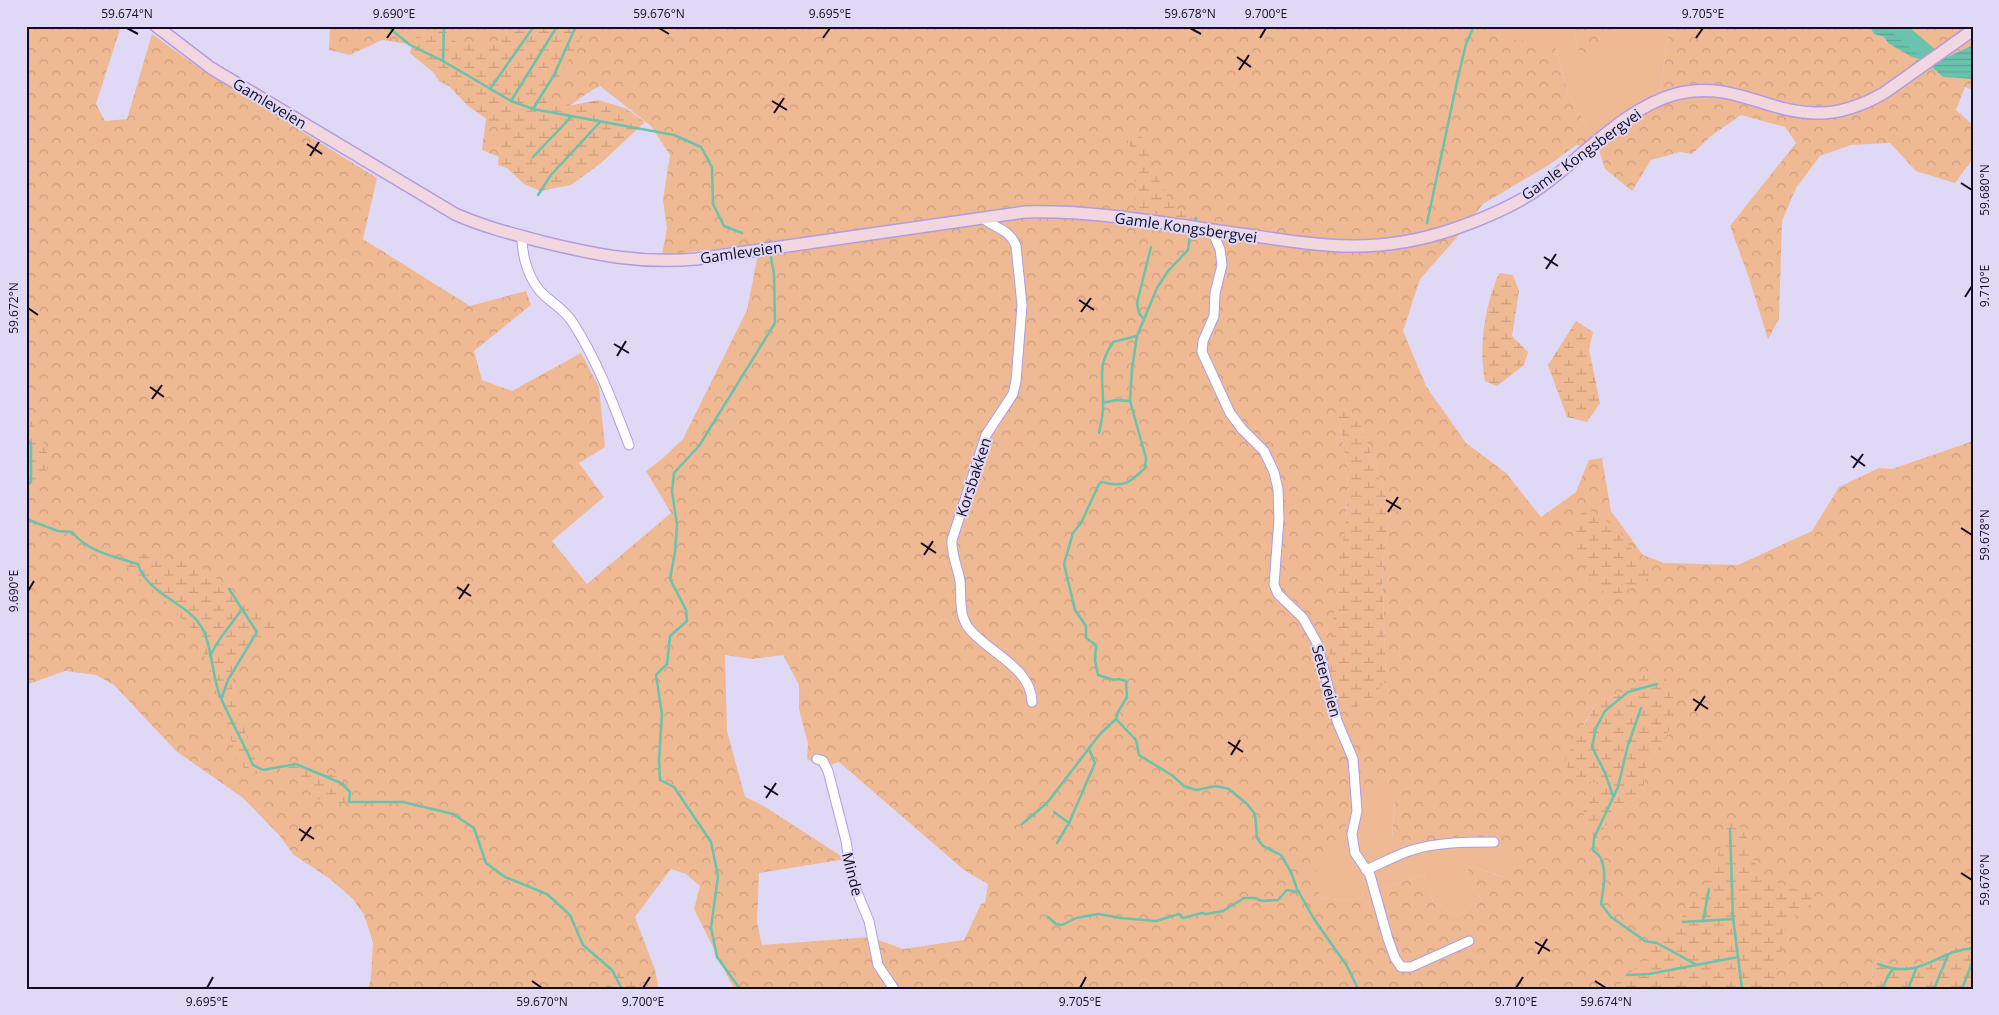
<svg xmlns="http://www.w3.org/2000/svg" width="1999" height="1015" viewBox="0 0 1999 1015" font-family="'Open Sans',sans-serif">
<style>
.grass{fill:#efb993}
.forest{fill:url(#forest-crowns);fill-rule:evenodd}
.wetland{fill:url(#wetland-marsh)}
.water{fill:url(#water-rules)}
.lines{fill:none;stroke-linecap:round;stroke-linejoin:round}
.stream{stroke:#69c3ad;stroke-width:2.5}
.river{stroke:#69c3ad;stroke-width:15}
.street-casing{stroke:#af9de1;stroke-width:11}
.secondary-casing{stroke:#af9de1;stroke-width:14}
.street{stroke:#fff;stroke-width:9}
.secondary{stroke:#f2d6e0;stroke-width:11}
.ticks{fill:none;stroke:#130a23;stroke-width:2}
.labels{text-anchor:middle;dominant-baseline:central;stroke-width:4;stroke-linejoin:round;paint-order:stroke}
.street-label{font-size:15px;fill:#130a23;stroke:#e0d9f6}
.neatline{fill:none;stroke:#130a23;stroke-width:2}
.ticks-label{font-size:12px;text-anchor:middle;fill:#130a23}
</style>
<defs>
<pattern id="forest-crowns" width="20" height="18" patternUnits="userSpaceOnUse" patternTransform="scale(1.25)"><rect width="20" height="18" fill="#efb993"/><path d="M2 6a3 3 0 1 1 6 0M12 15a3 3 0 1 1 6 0" fill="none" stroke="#cc9e7e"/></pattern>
<pattern id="wetland-marsh" width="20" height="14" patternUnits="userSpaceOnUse" patternTransform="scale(1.25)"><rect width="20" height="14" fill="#efb993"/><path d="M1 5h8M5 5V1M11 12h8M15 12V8" fill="none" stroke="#cc9e7e"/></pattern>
<pattern id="water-rules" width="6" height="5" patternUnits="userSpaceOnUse" patternTransform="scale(1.25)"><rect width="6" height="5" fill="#69c3ad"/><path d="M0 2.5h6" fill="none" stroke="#5aa695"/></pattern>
</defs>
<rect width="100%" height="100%" fill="#e0d9f6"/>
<g class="grass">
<polygon points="1504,26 1572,26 1579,50 1609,34 1617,26 1666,26 1669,32 1659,99 1624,122 1592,135 1568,94 1555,45 1497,39"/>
<polygon points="1386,786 1395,801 1392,837 1413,849 1464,835 1500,843 1515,866 1504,877 1469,866 1466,877 1482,900 1457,916 1433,902 1424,874 1349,901 1321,898 1311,877 1367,794"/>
</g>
<g class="forest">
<path d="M 26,26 L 121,26 L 96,104 L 105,121 L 127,119 L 152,34 L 202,70 L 377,178 L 363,239 L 470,306 L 526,291 L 531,305 L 474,351 L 482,380 L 512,391 L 581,353 L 599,387 L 605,447 L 579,463 L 604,497 L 552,541 L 587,584 L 671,513 L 646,471 L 663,458 L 683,439 L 747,310 L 760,244 L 662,255 L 667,228 L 663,200 L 670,155 L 651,126 L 600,86 C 563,106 540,132 513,163 L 482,150 L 491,80 L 427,47 L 382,40 L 350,55 L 329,50 L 330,26 L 1504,26 L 1497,39 L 1532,41 L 1555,45 L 1568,94 L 1592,135 L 1624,122 L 1659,99 L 1669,32 L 1666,26 L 1869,26 L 1874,34 L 1884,37 L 1888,43 L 1924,60 L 1943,77 L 1973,79 L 1973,90 L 1965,87 L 1956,110 L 1972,124 L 1973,159 L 1955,183 L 1916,171 L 1890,143 L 1851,145 L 1820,156 L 1796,188 L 1782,221 L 1779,319 L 1768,339 L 1749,278 L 1730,226 L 1796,143 L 1785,127 L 1741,115 L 1711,136 L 1692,154 L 1680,152 L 1651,160 L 1632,191 L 1605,169 L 1599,150 L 1576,145 L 1549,165 L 1483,204 L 1453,242 L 1420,279 L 1403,331 L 1426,386 L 1466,443 L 1506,473 L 1541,517 L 1576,492 L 1589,460 L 1602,458 L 1611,511 L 1643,555 L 1664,563 L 1738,565 L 1812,531 L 1839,487 L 1879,468 L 1892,469 L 1973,441 L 1973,939 L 1925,963 L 1896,968 L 1873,955 L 1872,989 L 734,989 L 694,909 L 700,886 L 686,874 L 671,869 L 635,917 L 655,970 L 659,989 L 368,989 L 371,978 L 373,942 L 364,915 L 353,899 L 330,879 L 294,855 L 279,835 L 243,798 L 176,751 L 114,685 L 96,675 L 65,671 L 26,685 ZM 1342,408 L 1359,419 L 1391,511 L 1382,567 L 1386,679 L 1346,520 L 1348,471 L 1337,412 ZM 725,655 L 752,659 L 783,655 L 799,685 L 799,709 L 808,744 L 807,759 L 824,767 L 839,762 L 964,870 L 988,884 L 985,903 L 981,904 L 964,940 L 903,949 L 870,937 L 762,945 L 757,922 L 759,873 L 846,859 L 762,805 L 745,797 L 727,731 ZM 1645,671 L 1669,731 L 1647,764 L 1643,794 L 1619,808 L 1596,840 L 1583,811 L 1602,783 L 1583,726 L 1598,700 L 1628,692 ZM 1386,787 L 1395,802 L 1392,838 L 1401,851 L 1413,849 L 1464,835 L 1499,843 L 1515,866 L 1503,877 L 1469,866 L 1466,877 L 1482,900 L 1457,916 L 1433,902 L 1424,874 L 1349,901 L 1321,898 L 1312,877 L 1367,794 Z"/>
<polygon points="1572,26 1617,26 1593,56 1579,50"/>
<polygon points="1891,26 1973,26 1973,45 1943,59"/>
</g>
<g class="wetland">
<polygon points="520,26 588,26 551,91 546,106 568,106 598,100 625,108 645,122 601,163 571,185 540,191 524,184 507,168 498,165 501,129 468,106 450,87 439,81 434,73 410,53 413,39 430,36 434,31 444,27 449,37 462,45 496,42"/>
<polygon points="1130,133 1140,135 1153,152 1152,169 1167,193 1167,199 1176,208 1187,212 1196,218 1166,217 1151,213 1144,213 1135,202 1136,189 1134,176 1136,162 1125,134"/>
<path d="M 1499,273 L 1513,275 L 1519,291 L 1512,336 L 1528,352 L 1524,365 L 1497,386 L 1485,381 C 1478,346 1485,306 1499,273 Z"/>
<polygon points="1576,321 1593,332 1589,349 1600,403 1587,422 1567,417 1548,365"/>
<polygon points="1342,408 1359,419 1391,511 1382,567 1386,679 1369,703 1350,709 1328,700 1326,678 1346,520 1348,471 1337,412"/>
<polygon points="26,420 32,422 47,449 47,481 26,494"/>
<polygon points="1588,509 1618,529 1651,577 1615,597 1592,585 1577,548 1574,518"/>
<path d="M 129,554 L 165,558 L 194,564 L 207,571 L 239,596 L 256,605 L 274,624 L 277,631 L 271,636 L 261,635 C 250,647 236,664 232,680 C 230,690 235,697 238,706 C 246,727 247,753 263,770 L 253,776 L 236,760 L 228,726 L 197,634 L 160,596 L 131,571 L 121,559 Z"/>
<polygon points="1645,671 1663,675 1674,692 1669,731 1647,764 1643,794 1619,808 1596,840 1588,832 1583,811 1602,783 1571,779 1565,760 1598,700 1628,692"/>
<polygon points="297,761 342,779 350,788 349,798 345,804 317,799 289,774 280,770 279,766"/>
<polygon points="1729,821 1745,830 1751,855 1762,877 1823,899 1799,910 1783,932 1781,959 1770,989 1616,989 1681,918 1708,885"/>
<polygon points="1973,939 1973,989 1872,989 1873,955 1896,968 1925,963"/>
<polygon points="620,970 638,989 605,989 607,985 607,974"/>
</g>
<polygon class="water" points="1869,26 1891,26 1943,59 1973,45 1973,79 1943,77 1924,60 1912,57 1888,43 1884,37 1874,34"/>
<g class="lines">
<g class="stream">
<polyline points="387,26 410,45 443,61 511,101 533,109 674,135 701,147 712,167 713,204 724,226 742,233"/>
<polyline points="443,61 444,26"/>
<polyline points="490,89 534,26"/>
<polyline points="511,101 556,28"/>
<polyline points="533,109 554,75 576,26"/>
<polyline points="533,157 571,117"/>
<polyline points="538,195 551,175 600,122"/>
<polyline points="1195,220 1196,218"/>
<polyline points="1427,223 1458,77 1466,44 1474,26"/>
<polyline points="1143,318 1139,313 1137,303 1151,247"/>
<polyline points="1103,403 1116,400 1130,401"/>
<path d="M 1099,433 C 1101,423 1104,412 1103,402 C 1103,375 1097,367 1113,342 L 1137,336"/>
<polyline points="26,438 31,444 31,482 26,486"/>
<path d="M 26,519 L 58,531 L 72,532 C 88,552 115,557 138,564 C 148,597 191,602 204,632 C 213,652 212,676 220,696 C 230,719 243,742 253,765 L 263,770 L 296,764 L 341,783 L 350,792 L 349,802 L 403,802 L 453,814 L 474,828 L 486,863 L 505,877 L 547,894 L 570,915 L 583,945 L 612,970 L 622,989"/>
<polyline points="210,656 219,640 240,612"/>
<polyline points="222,697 228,680 257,632 229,589"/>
<path d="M 1641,708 L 1628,745 L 1618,787 L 1594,838 L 1593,850 C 1595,852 1600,855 1601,859 C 1607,871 1603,891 1601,904 L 1611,917 L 1645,941 L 1657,943 L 1697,965"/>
<polyline points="1116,719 1136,740 1139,755 1173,776 1184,786 1196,790 1216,786 1229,789 1247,804 1255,814 1257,838 1263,846 1281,855 1291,872 1297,889 1314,919 1347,966 1358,989"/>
<polyline points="1613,796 1605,773 1592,747 1596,728 1605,711 1628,692 1657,684"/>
<polyline points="1054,812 1069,823"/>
<path d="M 1022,824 L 1047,803 L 1100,734 L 1116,719 L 1118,712 L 1127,697 L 1126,681 L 1119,679 L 1114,680 L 1098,675 L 1095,660 L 1096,645 L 1086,638 L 1086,626 L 1075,610 L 1064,564 L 1073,533 L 1081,523 L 1099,484 L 1102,482 C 1123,488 1130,483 1145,468 L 1146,458 L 1130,401 L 1132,369 L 1137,336 L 1157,288 L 1168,271 L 1188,250 L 1190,235"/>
<polyline points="1730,829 1733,917 1742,989"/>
<polyline points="1057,843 1069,823 1095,763 1089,749"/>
<polyline points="1048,917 1056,924 1062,925 1076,918 1098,914 1121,918 1156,921 1179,914 1183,918 1202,913 1206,914 1223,911 1244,898 1255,898 1262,901 1278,900 1287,890 1299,892"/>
<polyline points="1703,921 1709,889"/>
<polyline points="1683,922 1733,919"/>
<path d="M 1878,964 C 1921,981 1935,951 1973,948"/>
<polyline points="1627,975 1649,974 1738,957"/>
<polyline points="740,989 717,957 711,928 718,876 711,842 674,787 660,780 659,760 662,714 656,675 667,664 670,636 687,621 686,610 670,579 675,552 677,525 672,491 674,473 699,446 775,323 774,274 770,252"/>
<polyline points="1882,989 1888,976 1893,969"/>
<polyline points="1908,989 1916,969"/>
<polyline points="1934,989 1948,955"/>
<polyline points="1962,989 1973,960"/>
</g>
<polyline class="river" points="1896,26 1929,54"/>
<defs>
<g id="street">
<path d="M 983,218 C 995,229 1010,229 1016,246 L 1022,305 L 1016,381 L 1013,394 L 986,435 L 952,540 C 951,554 958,568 960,581 C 961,591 960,602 962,612 C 962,616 965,622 967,626 C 987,653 1031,666 1032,702"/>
<polyline points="1212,231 1220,249 1222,265 1215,293 1214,316 1203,341 1202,352 1230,413 1242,429 1264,451 1274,472 1278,489 1279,519 1274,585 1278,594 1303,618 1317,643 1337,721 1353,759 1357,811 1352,834 1355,853 1370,875 1388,939 1395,958 1401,967 1411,967 1469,941"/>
<path d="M 522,237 C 522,257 529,282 545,296 C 555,305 566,311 573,323 C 597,360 613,403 629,445"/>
<polyline points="817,759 823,761 828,771 846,841 852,880 869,921 878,965 894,989"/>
<path d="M 1366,870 C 1380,864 1395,856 1409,851 C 1436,842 1466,842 1494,842"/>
</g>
<path id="secondary" d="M 156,26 L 211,68 L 455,214 C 484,227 513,234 543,242 C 597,255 640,264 696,259 L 1025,212 C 1099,210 1175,225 1248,235 C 1323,246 1376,255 1451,230 C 1483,219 1518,205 1545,184 C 1585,154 1627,107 1676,94 C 1731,80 1765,112 1815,113 C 1839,114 1863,105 1884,93 L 1973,30"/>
</defs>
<use href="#street" class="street-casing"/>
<use href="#secondary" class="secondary-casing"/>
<use href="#street" class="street"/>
<use href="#secondary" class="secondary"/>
</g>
<path class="ticks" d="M 127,28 L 138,34M 659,28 L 669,34M 1190,28 L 1201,34M 387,38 L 394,28M 823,38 L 830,28M 1260,38 L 1266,28M 1696,38 L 1703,28M 1237,57 L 1251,67M 1239,70 L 1249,55M 772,101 L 787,110M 774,113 L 784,98M 307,144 L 322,154M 310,156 L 319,142M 1961,183 L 1972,190M 1544,257 L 1558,266M 1546,269 L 1556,254M 1965,297 L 1972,286M 1079,300 L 1094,310M 28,308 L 38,315M 1081,312 L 1091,298M 614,344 L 629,353M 617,356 L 626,341M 150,387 L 164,397M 152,399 L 162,385M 1851,456 L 1865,466M 1853,468 L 1863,454M 1386,500 L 1401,509M 1388,512 L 1398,497M 1961,528 L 1972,535M 921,543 L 936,553M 924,555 L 933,541M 457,587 L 471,596M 28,591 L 34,581M 459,599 L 469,584M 1693,699 L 1708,709M 1695,711 L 1705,696M 1228,742 L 1243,752M 1231,755 L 1240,740M 764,786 L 778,795M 766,798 L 776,783M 299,829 L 314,839M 301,841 L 311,827M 1961,873 L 1972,880M 1535,942 L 1550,951M 1538,954 L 1547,939M 532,981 L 542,988M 1595,981 L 1606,988M 207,988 L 213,977M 643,988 L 650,977M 1080,988 L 1086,977M 1516,988 L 1523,977"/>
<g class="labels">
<g class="street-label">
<text transform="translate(270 103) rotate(31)">Gamleveien</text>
<text transform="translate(1581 154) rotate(-36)">Gamle Kongsbergvei</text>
<text transform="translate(1186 227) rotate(8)">Gamle Kongsbergvei</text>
<text transform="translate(741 252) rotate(-8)">Gamleveien</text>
<text transform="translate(973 477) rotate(-72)">Korsbakken</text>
<text transform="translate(1327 681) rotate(75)">Seterveien</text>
<text transform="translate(853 874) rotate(76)">Minde</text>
</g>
</g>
<rect width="1999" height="1015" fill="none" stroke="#e0d9f6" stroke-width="55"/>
<rect x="28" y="28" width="1944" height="960" class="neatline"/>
<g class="ticks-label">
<text x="127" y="18">59.674°N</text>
<text x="394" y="18">9.690°E</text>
<text x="659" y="18">59.676°N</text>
<text x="830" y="18">9.695°E</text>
<text x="1190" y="18">59.678°N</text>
<text x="1266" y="18">9.700°E</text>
<text x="1703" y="18">9.705°E</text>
<text transform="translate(1985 190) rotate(-90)" y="4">59.680°N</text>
<text transform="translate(1985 286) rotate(-90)" y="4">9.710°E</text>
<text transform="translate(14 308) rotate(-90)" y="4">59.672°N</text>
<text transform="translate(1985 535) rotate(-90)" y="4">59.678°N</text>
<text transform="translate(14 591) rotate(-90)" y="4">9.690°E</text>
<text transform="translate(1985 880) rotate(-90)" y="4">59.676°N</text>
<text x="207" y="1006">9.695°E</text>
<text x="542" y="1006">59.670°N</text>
<text x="643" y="1006">9.700°E</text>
<text x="1080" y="1006">9.705°E</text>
<text x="1516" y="1006">9.710°E</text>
<text x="1606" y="1006">59.674°N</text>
</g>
</svg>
